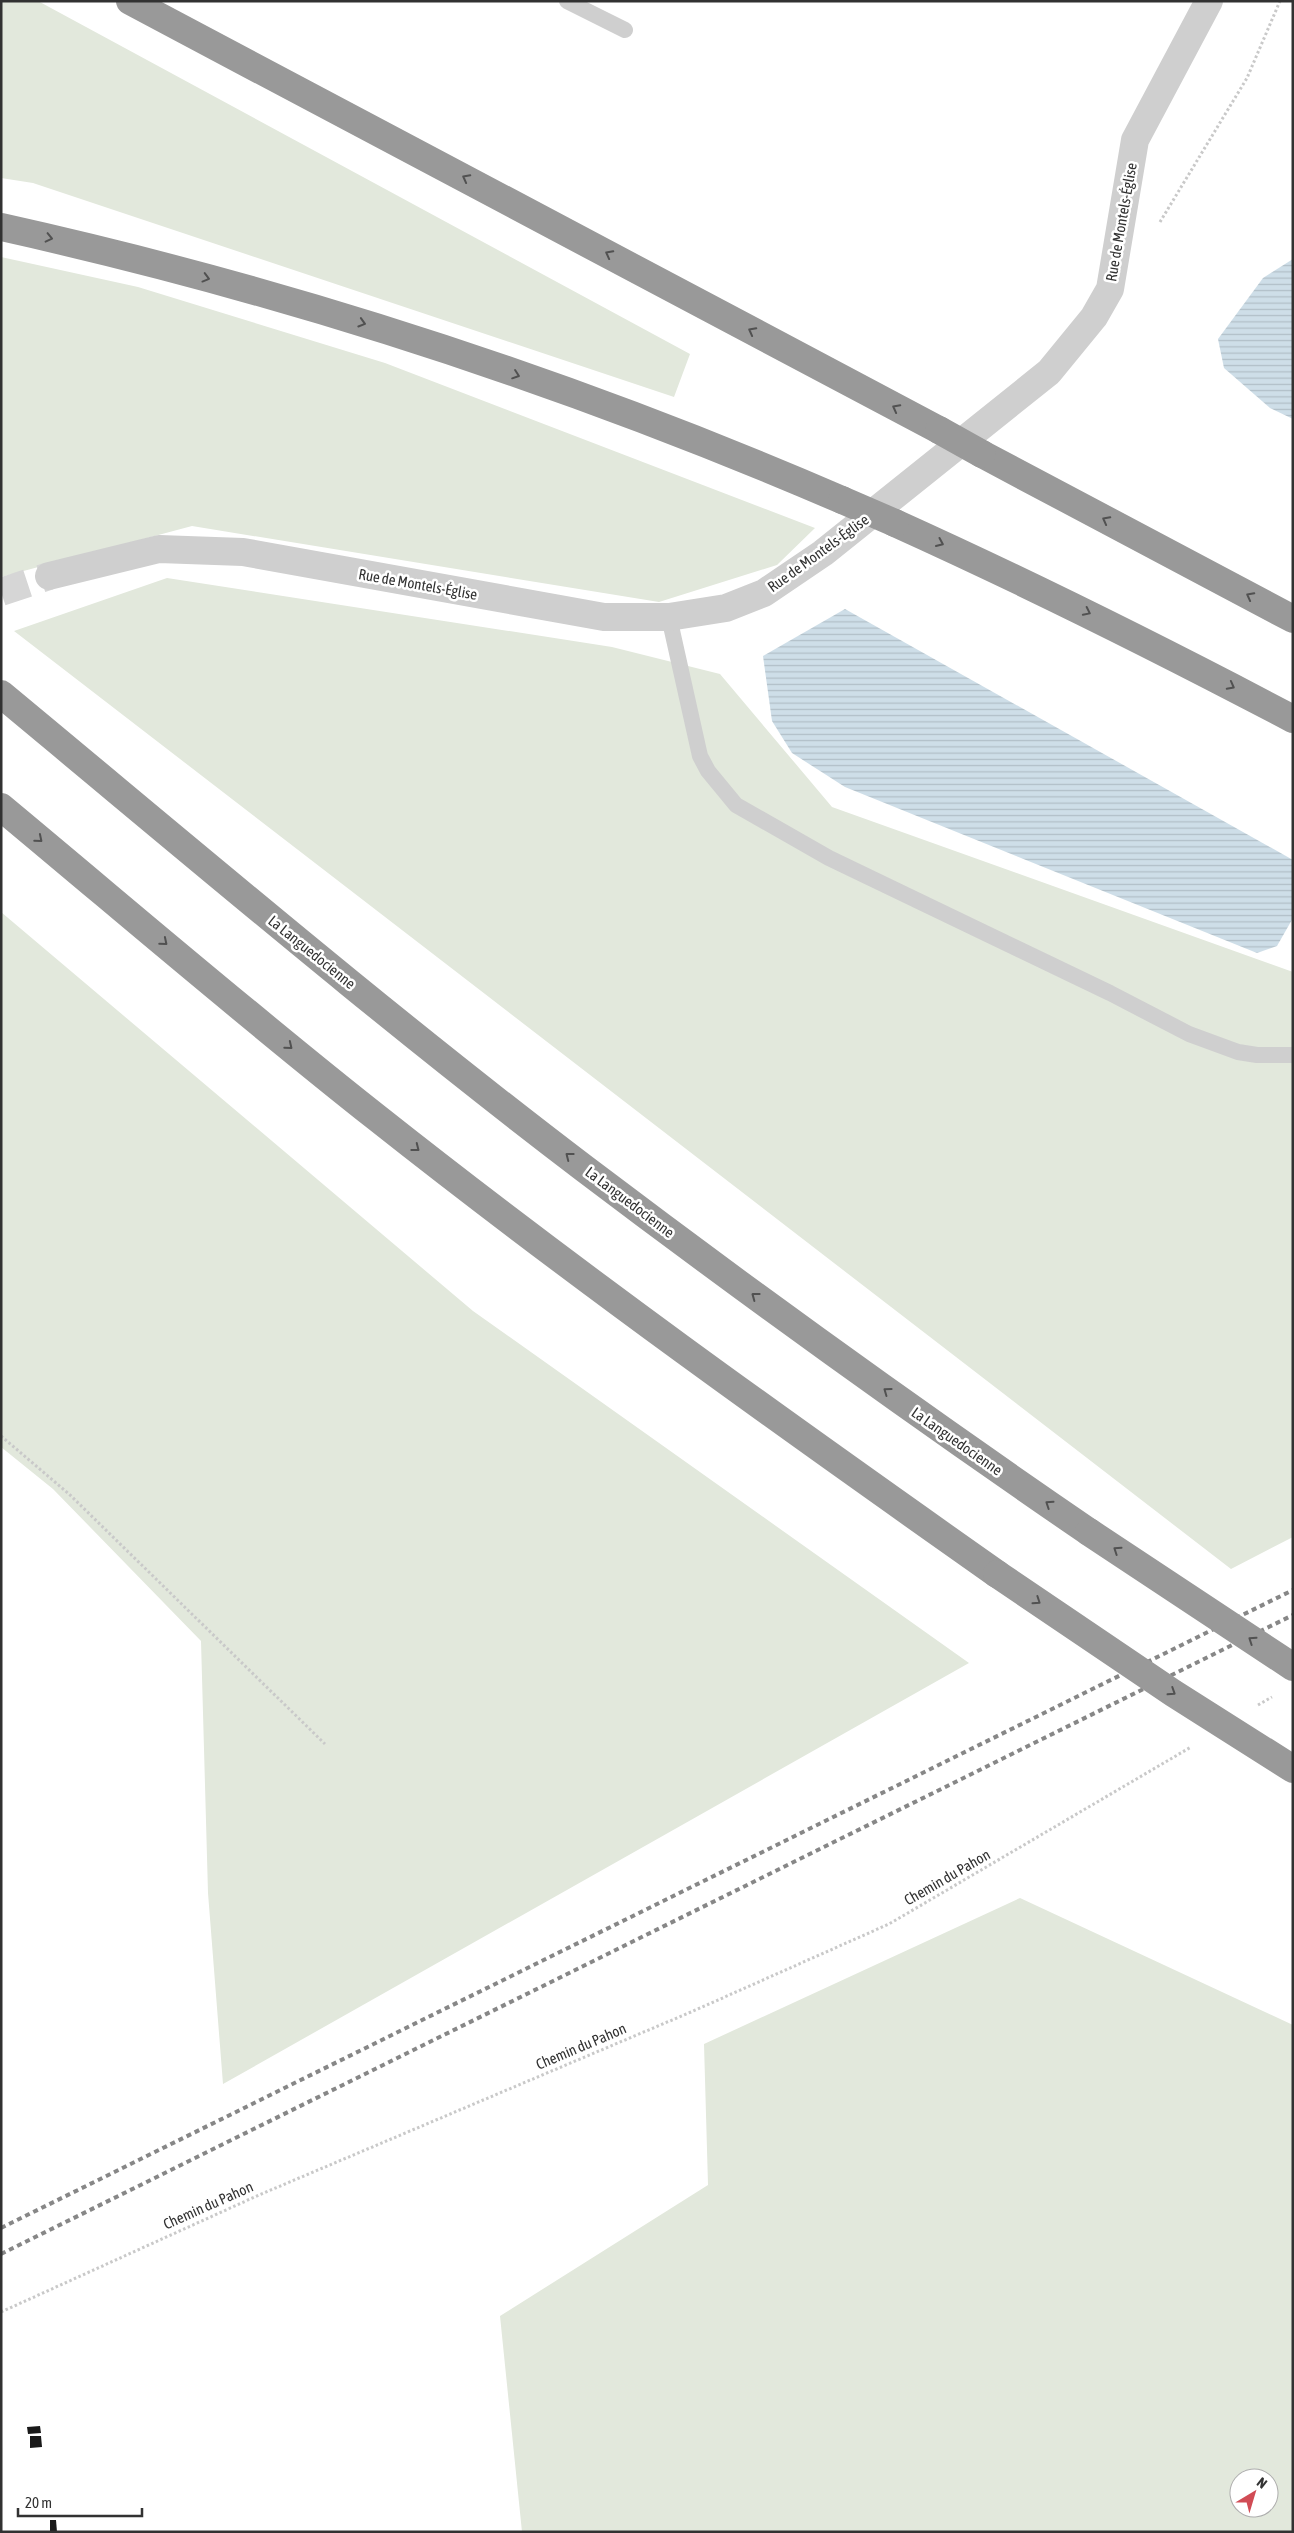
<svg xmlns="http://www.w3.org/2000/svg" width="1294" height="2533" viewBox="0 0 1294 2533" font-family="'Asap Condensed',sans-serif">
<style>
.grass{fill:#e2e8dc;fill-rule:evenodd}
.water{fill:url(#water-rules)}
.building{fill:#191919}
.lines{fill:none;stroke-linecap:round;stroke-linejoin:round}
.minor-tunnel{stroke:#d6d6d6;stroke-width:28;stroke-dasharray:28 14;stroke-linecap:butt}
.path{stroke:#c9c9c9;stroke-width:3;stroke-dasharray:2.5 2.5;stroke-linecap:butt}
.service{stroke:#cfcfcf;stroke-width:16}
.minor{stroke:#cfcfcf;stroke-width:28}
.motorway{stroke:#999;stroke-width:28}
.rail{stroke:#878787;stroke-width:4;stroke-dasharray:5 4;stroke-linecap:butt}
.motorway-bridge{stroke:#999;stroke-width:28}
.oneway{stroke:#515151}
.labels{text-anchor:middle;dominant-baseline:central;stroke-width:5;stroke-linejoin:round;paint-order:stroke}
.street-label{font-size:15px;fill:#323232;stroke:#fff}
</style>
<defs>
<pattern id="water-rules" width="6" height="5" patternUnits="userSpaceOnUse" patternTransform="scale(1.25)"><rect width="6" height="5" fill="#cedee8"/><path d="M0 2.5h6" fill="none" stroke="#b1bfc7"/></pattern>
</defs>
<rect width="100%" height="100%" fill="#fff"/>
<g class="grass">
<polygon points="1,1 38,1 690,354 674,397 33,183 1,178"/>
<polygon points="1,257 138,287 385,363 815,528 777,565 659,602 192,526 1,577"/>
<polygon points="167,578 612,647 720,674 832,807 1293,972 1293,1537 1231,1569 14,631"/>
<polygon points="1,912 473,1311 969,1663 223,2084 208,1893 201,1641 53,1489 1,1447"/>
<path d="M 1020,1898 L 1293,2025 L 1293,2532 L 522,2532 L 500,2316 L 708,2185 L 704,2044 ZM 1239,2478 L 1269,2478 L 1269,2508 L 1239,2508 Z"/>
</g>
<g class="water">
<polygon points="1293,259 1293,419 1270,408 1224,368 1218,339 1263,278"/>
<polygon points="845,609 1293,860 1293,918 1277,946 1257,953 845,787 792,753 772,721 763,656"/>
</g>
<g class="building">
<polygon points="40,2426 41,2433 28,2434 27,2427"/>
<polygon points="30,2436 41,2436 42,2447 30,2448"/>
<polygon points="50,2520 56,2520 57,2532 50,2532"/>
</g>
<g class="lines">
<polyline class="minor-tunnel" points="1,592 49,576"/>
<g class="path">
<polyline points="1160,222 1247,78 1280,1"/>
<polyline points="1,1436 69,1494 325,1744"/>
<polyline points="1258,1705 1272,1697"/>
<polyline points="1,2312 259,2195 691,2012 889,1924 1191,1747"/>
</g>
<g class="service">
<polyline points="567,1 625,30"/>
<polyline points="669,617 700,756 708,771 736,805 829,858 1110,993 1189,1034 1238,1052 1257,1055 1293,1055"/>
</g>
<polyline class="minor" points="49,576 159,549 243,552 604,617 669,617 726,608 764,593 823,553 1049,372 1094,317 1110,289 1135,140 1209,1"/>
<g class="motorway">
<polyline points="130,1 939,430"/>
<path d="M 1,227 C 289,291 571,383 842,500"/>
<polyline points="982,454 1293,619"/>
<path d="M 895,523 C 1030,584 1162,650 1293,719"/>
<path d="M 1,694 C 194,854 385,1017 585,1169 C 750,1294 918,1415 1089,1532"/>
<path d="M 1,807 C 126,911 249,1017 376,1117 C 578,1277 787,1426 997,1574"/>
</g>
<g class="rail">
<polyline points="1,2228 1293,1590"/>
<polyline points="1,2254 1293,1615"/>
</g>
<g class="motorway-bridge">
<polyline points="939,430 982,454"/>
<polyline points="842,500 895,523"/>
<polyline points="1089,1532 1293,1667"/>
<polyline points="997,1574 1173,1693 1293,1769"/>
</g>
</g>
<defs><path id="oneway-chevron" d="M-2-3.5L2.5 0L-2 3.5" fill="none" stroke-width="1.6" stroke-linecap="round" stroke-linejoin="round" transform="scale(1.25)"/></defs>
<g class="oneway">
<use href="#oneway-chevron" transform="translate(466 178) rotate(-152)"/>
<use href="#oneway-chevron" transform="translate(49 238) rotate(13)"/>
<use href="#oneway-chevron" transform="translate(609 254) rotate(-152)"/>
<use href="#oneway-chevron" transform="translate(206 278) rotate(15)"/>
<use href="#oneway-chevron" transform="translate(362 323) rotate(17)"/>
<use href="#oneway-chevron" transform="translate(752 331) rotate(-152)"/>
<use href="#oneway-chevron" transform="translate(516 375) rotate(19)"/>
<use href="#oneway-chevron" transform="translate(896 408) rotate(-152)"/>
<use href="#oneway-chevron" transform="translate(1106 520) rotate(-152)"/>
<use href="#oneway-chevron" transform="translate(940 543) rotate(24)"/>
<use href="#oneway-chevron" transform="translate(1250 596) rotate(-152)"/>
<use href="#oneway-chevron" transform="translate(1087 612) rotate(26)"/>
<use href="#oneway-chevron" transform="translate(1231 686) rotate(28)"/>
<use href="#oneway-chevron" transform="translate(39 839) rotate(40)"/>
<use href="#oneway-chevron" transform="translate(164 942) rotate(40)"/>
<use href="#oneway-chevron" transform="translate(289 1046) rotate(39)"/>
<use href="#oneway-chevron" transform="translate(416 1148) rotate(38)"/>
<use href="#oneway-chevron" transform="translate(569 1156) rotate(-142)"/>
<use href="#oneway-chevron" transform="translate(755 1296) rotate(-143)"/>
<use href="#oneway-chevron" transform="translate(887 1391) rotate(-144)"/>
<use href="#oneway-chevron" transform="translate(1049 1504) rotate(-146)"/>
<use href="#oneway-chevron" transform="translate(1117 1550) rotate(-146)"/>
<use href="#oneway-chevron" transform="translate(1037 1601) rotate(34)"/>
<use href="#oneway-chevron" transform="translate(1252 1640) rotate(-146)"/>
<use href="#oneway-chevron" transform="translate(1172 1692) rotate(33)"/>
</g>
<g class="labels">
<g class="street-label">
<text transform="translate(1121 222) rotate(-80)">Rue de Montels-Église</text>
<text transform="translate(818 553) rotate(-36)">Rue de Montels-Église</text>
<text transform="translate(418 584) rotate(10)">Rue de Montels-Église</text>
<text transform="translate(312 952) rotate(39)">La Languedocienne</text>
<text transform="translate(630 1202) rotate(37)">La Languedocienne</text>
<text transform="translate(957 1441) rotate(35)">La Languedocienne</text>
<text transform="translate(947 1877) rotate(-30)">Chemin du Pahon</text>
<text transform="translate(581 2046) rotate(-23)">Chemin du Pahon</text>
<text transform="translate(208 2205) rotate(-24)">Chemin du Pahon</text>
</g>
</g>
<rect width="1294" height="2533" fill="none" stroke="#323232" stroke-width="5"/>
<g transform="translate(1254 2493) rotate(38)"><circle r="24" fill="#ffffff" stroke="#adadad"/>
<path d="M0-4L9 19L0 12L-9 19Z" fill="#d14c55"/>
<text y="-8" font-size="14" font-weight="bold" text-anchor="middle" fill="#323232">N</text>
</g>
<path d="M18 2508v8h124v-8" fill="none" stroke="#323232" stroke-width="2.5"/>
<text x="25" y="2508" font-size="15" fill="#323232" stroke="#ffffff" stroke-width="4" paint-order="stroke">20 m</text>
</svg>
